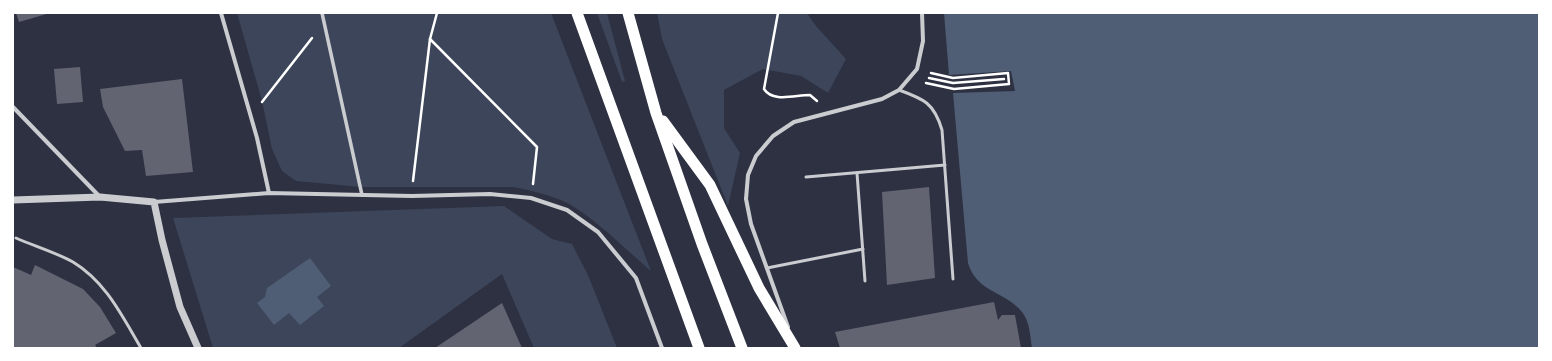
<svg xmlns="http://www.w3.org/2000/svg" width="1552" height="361" viewBox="0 0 1552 361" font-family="Lato,sans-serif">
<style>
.green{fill:#3c4559}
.water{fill:#4f5d75}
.building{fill:#626471}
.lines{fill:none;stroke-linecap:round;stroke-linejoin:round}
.path{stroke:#fff;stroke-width:2.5}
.service{stroke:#caccd0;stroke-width:3}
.pedestrian{stroke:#caccd0;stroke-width:3.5}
.minor{stroke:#caccd0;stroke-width:4}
.tertiary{stroke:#caccd0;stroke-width:7}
.trunk{stroke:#fff;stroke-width:11}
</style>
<rect width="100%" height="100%" fill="#2d3142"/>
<g class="green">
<path d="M 237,13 L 551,13 L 651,271 C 626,250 586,209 558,199 C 543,193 528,190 513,187 L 361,187 L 296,181 L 282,171 L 272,149 L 262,101 Z"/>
<polygon points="597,13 607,13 625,81 622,82"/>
<polygon points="657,13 807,13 816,26 846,59 828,93 801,76 763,69 724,90 724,128 740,153 728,206 662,39"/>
<polygon points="504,206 552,239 572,244 588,275 617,348 534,348 502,274 399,348 213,348 173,218"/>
</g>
<g class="water">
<path d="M 944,13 L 1539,13 L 1539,348 L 1032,348 C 1030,336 1030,322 1022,312 C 1005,291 977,293 968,263 L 953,93 L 1015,91 L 1011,71 L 949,75 Z"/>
<polygon points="310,258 331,286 317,297 324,306 300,325 289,313 274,325 257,303 265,297 267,288"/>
</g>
<g class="building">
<polygon points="16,13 50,13 19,22"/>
<polygon points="80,67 83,102 57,104 54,69"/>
<polygon points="182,79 193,172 146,176 142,150 125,151 103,107 100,89"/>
<polygon points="929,187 935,278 887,285 882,192"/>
<polygon points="35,265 83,289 100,307 116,333 95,345 97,348 13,348 13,267 31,275"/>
<polygon points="994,302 998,320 1002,315 1015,315 1021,348 840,348 835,332"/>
<polygon points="502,303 522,348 435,348"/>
</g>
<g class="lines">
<g class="path">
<path d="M 778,13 L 764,89 C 773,103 795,95 810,95 L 817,101"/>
<polyline points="430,39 537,147 533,184"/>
<polyline points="929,78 953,83 1004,79"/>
<polyline points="926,83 954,89 1009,84 1008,73 953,78 931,73"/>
<polyline points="262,102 312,38"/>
<polyline points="413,181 430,39 437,13"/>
</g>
<g class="service">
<path d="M 899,90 C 924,99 934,103 942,130 L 953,279"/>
<polyline points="857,173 865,281"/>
<polyline points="806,177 945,165"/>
<path d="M 16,238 C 34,246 55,252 73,262 C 106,282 122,316 141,348"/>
<polyline points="767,268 863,249"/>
</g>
<polyline class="pedestrian" points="322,13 362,195"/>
<g class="minor">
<polyline points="221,13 257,138 269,193"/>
<polyline points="13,107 100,197"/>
<polyline points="154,202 269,193 412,196 490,194 531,198 567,210 598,232 636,278 662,348"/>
<polyline points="788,327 751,224 746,199 748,175 756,156 773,136 794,122 882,99 899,90 917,69 923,41 922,13"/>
</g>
<polyline class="tertiary" points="13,200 100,197 154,202 162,240 180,307 198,348"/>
<g class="trunk">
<polyline points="577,13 699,348"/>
<polyline points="628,13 656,113 702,244 742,348"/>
<polyline points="663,121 710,185 759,288 795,348"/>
</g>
</g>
<rect width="1552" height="361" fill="none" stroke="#ffffff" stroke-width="28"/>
</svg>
